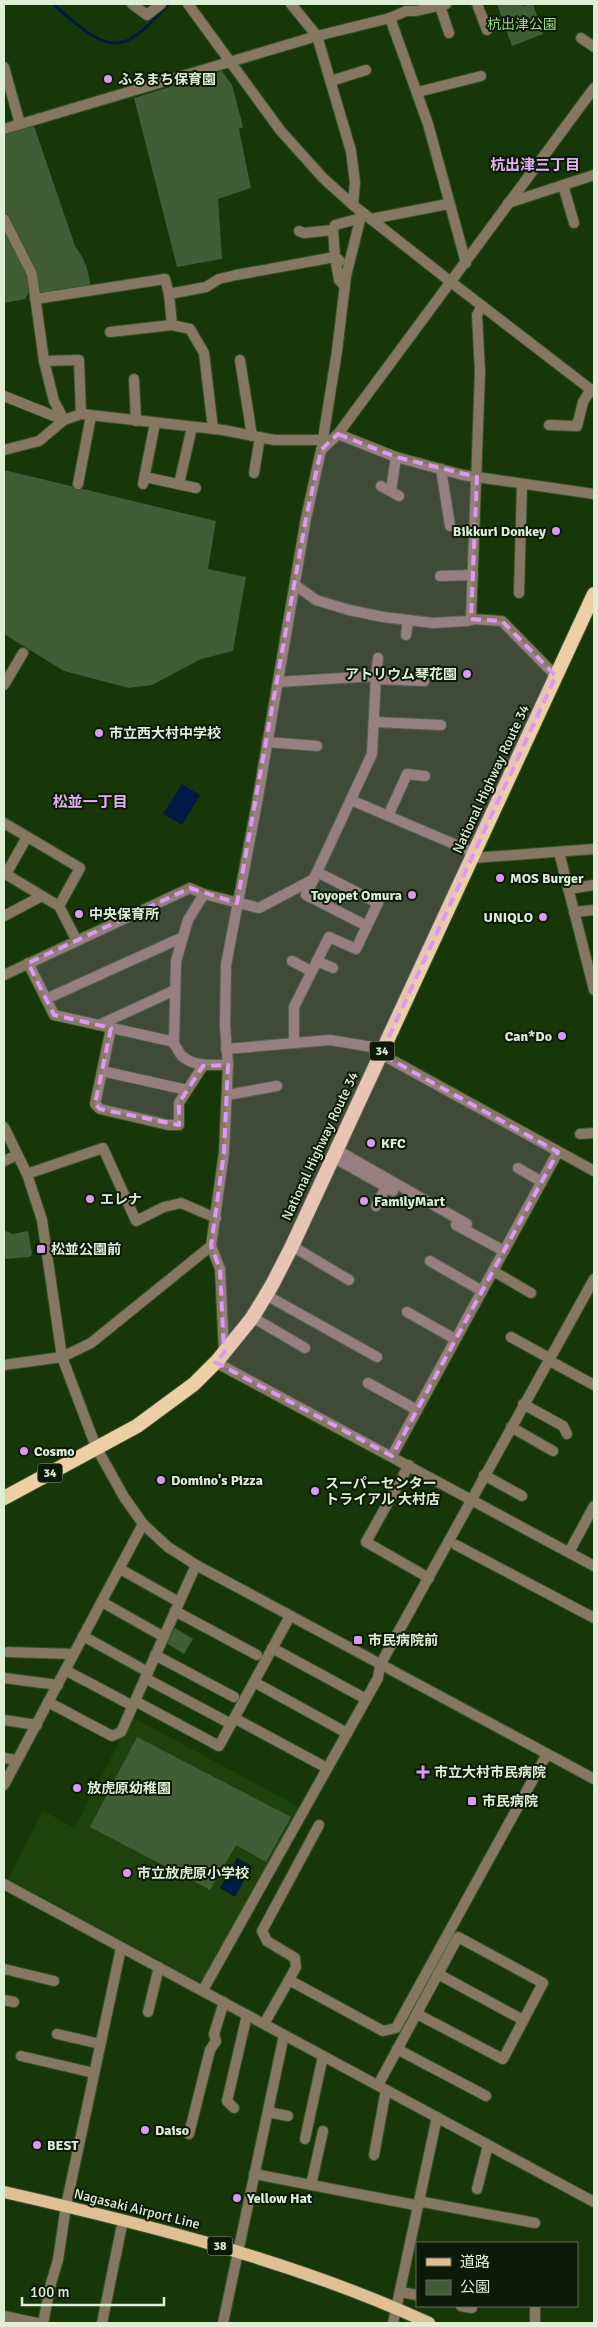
<svg xmlns="http://www.w3.org/2000/svg" width="598" height="2327" viewBox="0 0 598 2327" font-family="Signika,'Noto Sans JP',sans-serif">
<style>
.built{fill:#1f420c}
.green{fill:#415d36}
.water{fill:#001b43}
.lines{fill:none;stroke-linecap:round;stroke-linejoin:round}
.stream{stroke:#001b43;stroke-width:3}
.minor-casing{stroke:#375429;stroke-width:12}
.tertiary-casing{stroke:#375429;stroke-width:12}
.primary-casing{stroke:#375429;stroke-width:14}
.trunk-casing{stroke:#375429;stroke-width:16}
.minor{stroke:#867762;stroke-width:10}
.tertiary{stroke:#867762;stroke-width:10}
.primary{stroke:#dec094;stroke-width:12}
.trunk{stroke:#eccfa4;stroke-width:14}
.marked{fill:#dc99f4;fill-opacity:0.2;stroke:#dc99f4;stroke-width:4;stroke-dasharray:10 6;stroke-linejoin:round}
.poi-dot{fill:#dc99f4;stroke:#0d1a07;stroke-width:2}
.labels{text-anchor:middle;dominant-baseline:central;stroke-width:4;stroke-linejoin:round;paint-order:stroke}
.shield{fill:#0d1a07;stroke:#9eaf97;stroke-width:1}
.shield-label{font-size:12px;font-weight:bold;fill:#dcefd5}
.park-label{font-size:14px;fill:#9ad981;stroke:#0d1a07}
.poi-label{font-size:14px;font-weight:bold;fill:#dcefd5;stroke:#0d1a07;text-anchor:start}
.street-label{font-size:14px;fill:#dcefd5;stroke:#0d1a07}
.neighbourhood-label{font-size:15px;font-weight:bold;fill:#e1b2f1;stroke:#0d1a07}
</style>
<rect width="100%" height="100%" fill="#183708"/>
<polygon class="built" points="132,1717 299,1807 204,1979 198,1981 8,1879 43,1811 75,1828"/>
<g class="green">
<polygon points="497,4 521,4 522,6 533,4 543,34 512,46"/>
<polygon points="222,71 232,85 243,127 239,129 251,188 218,199 222,259 177,267 134,98"/>
<path d="M 34,126 L 75,246 C 86,261 89,272 91,290 L 37,296 L 4,216 L 4,134 Z"/>
<path d="M 4,223 C 14,242 41,279 25,299 L 4,303 Z"/>
<polygon points="4,470 216,521 208,569 246,577 233,651 201,659 152,685 129,688 64,671 4,634"/>
<polygon points="4,1230 12,1234 28,1231 32,1254 30,1257 4,1259"/>
<polygon points="175,1628 193,1639 184,1654 166,1643"/>
<polygon points="137,1737 291,1817 266,1862 236,1845 210,1890 90,1827"/>
</g>
<g class="water">
<polygon points="182,784 200,795 182,825 163,814"/>
<polygon points="237,1858 252,1866 235,1897 220,1888"/>
</g>
<g class="lines">
<path class="stream" d="M 53,4 C 73,20 104,56 132,38 C 146,30 158,15 169,4"/>
<defs>
<g id="minor">
<polyline points="132,4 147,15 161,4"/>
<polyline points="291,4 317,36 351,151 355,182 353,205"/>
<polyline points="477,4 487,30"/>
<polyline points="440,6 449,33"/>
<polyline points="390,18 428,124 466,263"/>
<polyline points="581,38 594,47"/>
<polyline points="4,67 20,124"/>
<polyline points="331,81 366,70"/>
<polyline points="418,92 481,76"/>
<polyline points="4,129 317,36 390,18 406,11 416,11 446,4"/>
<polyline points="563,185 574,223"/>
<polyline points="508,203 594,175"/>
<polyline points="4,219 32,274 44,361 54,401 64,420"/>
<polyline points="371,219 448,204"/>
<polyline points="299,231 304,233 333,230"/>
<polyline points="340,261 335,257 333,230 335,225 361,218"/>
<polyline points="169,294 172,325 190,329 204,353 213,429"/>
<polyline points="35,299 165,279 169,294 206,287 219,279 236,275 335,257 339,280 345,286"/>
<polyline points="110,332 172,325"/>
<polyline points="240,360 252,436"/>
<polyline points="44,361 79,360 81,414"/>
<polyline points="134,379 136,421"/>
<polyline points="4,396 64,420"/>
<polyline points="549,425 577,426 583,402 591,389"/>
<polyline points="338,434 396,457 463,475 594,494"/>
<polyline points="322,445 337,351 346,276 362,212"/>
<polyline points="4,450 39,441 64,420 81,414 223,430 274,440 324,440"/>
<polyline points="321,450 338,434 594,88"/>
<polyline points="441,469 450,526"/>
<polyline points="254,473 260,437"/>
<polyline points="145,477 196,488"/>
<polyline points="78,484 91,416"/>
<polyline points="143,484 155,423"/>
<polyline points="179,484 192,427"/>
<polyline points="381,486 399,496"/>
<polyline points="391,491 396,457"/>
<polyline points="440,576 473,575"/>
<polyline points="295,585 316,600 349,610 383,617 433,623 467,621 473,619 502,621 556,676"/>
<polyline points="519,593 522,484"/>
<polyline points="471,620 480,372 477,315 482,306"/>
<polyline points="406,635 408,620"/>
<polyline points="376,676 378,658"/>
<polyline points="376,679 424,681"/>
<polyline points="278,682 376,676 372,754 317,872"/>
<polyline points="4,685 23,653"/>
<polyline points="374,722 441,725"/>
<polyline points="267,742 317,746"/>
<polyline points="351,800 475,853"/>
<polyline points="388,816 407,774 425,776"/>
<polyline points="4,823 80,868 59,906 77,941"/>
<polyline points="559,852 594,990"/>
<polyline points="473,858 594,849"/>
<polyline points="4,873 42,896 4,916"/>
<polyline points="6,874 27,837"/>
<polyline points="568,889 594,885"/>
<polyline points="42,896 59,906"/>
<polyline points="574,912 594,910"/>
<polyline points="292,961 311,971"/>
<polyline points="317,961 333,968"/>
<path d="M 28,963 L 54,1015 L 170,1041 C 177,1044 177,1051 182,1056 C 194,1067 213,1065 228,1065"/>
<polyline points="4,975 190,888 204,894 259,908 314,879"/>
<polyline points="46,999 183,937"/>
<polyline points="99,1025 175,990"/>
<polyline points="111,1028 95,1104 100,1109 168,1125 179,1125 179,1103 203,1066"/>
<polyline points="294,1042 294,1007 329,937 356,949 378,903 317,872 306,895 367,926"/>
<polyline points="174,1043 176,961 188,920 204,894"/>
<polyline points="226,1049 330,1040 384,1049"/>
<polyline points="381,1054 594,1171"/>
<polyline points="102,1071 187,1090"/>
<polyline points="227,1095 277,1086"/>
<polyline points="580,1134 594,1133"/>
<polyline points="337,1150 467,1224"/>
<polyline points="333,1157 393,1191"/>
<polyline points="4,1161 17,1155"/>
<polyline points="518,1168 542,1182"/>
<polyline points="27,1174 103,1148 136,1221 164,1207 181,1203 216,1218"/>
<polyline points="376,1206 386,1187"/>
<polyline points="456,1225 504,1251"/>
<polyline points="211,1246 220,1269 224,1353"/>
<polyline points="292,1246 349,1280"/>
<polyline points="430,1261 482,1291"/>
<polyline points="493,1271 531,1293"/>
<polyline points="266,1295 377,1357"/>
<polyline points="407,1312 455,1339"/>
<polyline points="252,1317 305,1348"/>
<polyline points="511,1337 549,1358"/>
<polyline points="548,1360 594,1385"/>
<polyline points="215,1362 594,1566"/>
<polyline points="368,1383 417,1410"/>
<polyline points="523,1404 563,1426 567,1434"/>
<polyline points="511,1427 553,1451"/>
<polyline points="392,1456 558,1152"/>
<polyline points="409,1465 366,1542 429,1578"/>
<polyline points="484,1475 522,1496"/>
<polyline points="456,1545 594,1618"/>
<polyline points="569,1552 594,1506"/>
<polyline points="120,1569 179,1602"/>
<polyline points="102,1602 164,1637"/>
<polyline points="175,1611 257,1655"/>
<polyline points="83,1636 148,1672"/>
<polyline points="272,1648 366,1699"/>
<polyline points="8,1652 73,1654"/>
<polyline points="155,1655 234,1697"/>
<polyline points="65,1670 133,1706"/>
<polyline points="4,1678 58,1685"/>
<polyline points="145,1678 231,1724"/>
<polyline points="254,1682 347,1733"/>
<polyline points="135,1701 219,1746 290,1616"/>
<polyline points="48,1702 112,1736 121,1732 196,1565"/>
<polyline points="234,1718 327,1768"/>
<polyline points="4,1720 37,1725"/>
<polyline points="4,1758 17,1760"/>
<polyline points="4,1785 143,1524"/>
<polyline points="4,1969 54,1981"/>
<polyline points="438,1974 523,2020"/>
<polyline points="289,1980 296,1967 295,1958 267,1941 262,1931 319,1825"/>
<polyline points="203,1990 378,1678 380,1665 594,1279"/>
<polyline points="4,2000 14,2002"/>
<polyline points="148,2012 159,1967"/>
<polyline points="264,2024 289,1980 383,2031 396,2028 547,1754"/>
<polyline points="57,2034 100,2044"/>
<polyline points="397,2049 486,2096"/>
<polyline points="21,2056 94,2073"/>
<polyline points="378,2085 458,1937 543,1983 503,2059 417,2014"/>
<polyline points="234,2108 227,2101 247,2015"/>
<polyline points="268,2112 288,2116"/>
<polyline points="189,2134 210,2050 216,2041 214,2034 224,2002"/>
<polyline points="305,2139 323,2056"/>
<polyline points="374,2155 386,2090"/>
<polyline points="254,2174 415,2205 423,2202 535,2223"/>
<polyline points="311,2185 323,2131"/>
<polyline points="477,2189 488,2145"/>
<polyline points="401,2292 417,2295"/>
<polyline points="461,2306 472,2308"/>
<polyline points="4,2316 37,2323"/>
<polyline points="43,2323 51,2283 58,2260 66,2206 121,1948"/>
<polyline points="102,2323 123,2220"/>
<polyline points="223,2323 284,2035"/>
<polyline points="393,2323 437,2117"/>
<polyline points="535,2323 535,2306"/>
</g>
<g id="tertiary">
<polyline points="188,4 280,130 323,178 353,205 451,282 594,392"/>
<polyline points="4,1127 27,1174 42,1220 62,1357 96,1447 124,1497 143,1524 168,1547 196,1565 594,1779"/>
<polyline points="4,1365 62,1357 91,1343 211,1246 224,1152 228,1065 225,1026 226,965 258,797 306,518 321,450"/>
<polyline points="4,1884 594,2202"/>
</g>
<path id="primary" d="M 4,2192 C 149,2225 294,2261 429,2323"/>
<polyline id="trunk" points="4,1498 137,1426 194,1384 218,1360 252,1318 272,1285 292,1246 594,594"/>
</defs>
<use href="#minor" class="minor-casing"/>
<use href="#tertiary" class="tertiary-casing"/>
<use href="#primary" class="primary-casing"/>
<use href="#trunk" class="trunk-casing"/>
<use href="#minor" class="minor"/>
<use href="#tertiary" class="tertiary"/>
<use href="#primary" class="primary"/>
<use href="#trunk" class="trunk"/>
</g>
<path class="marked" d="M 338,434 L 396,457 L 477,477 L 471,619 L 502,621 L 556,676 L 381,1054 L 558,1152 L 392,1456 L 215,1362 L 224,1353 L 220,1269 L 211,1246 L 224,1152 L 228,1065 L 203,1066 L 179,1103 L 179,1125 L 100,1109 L 95,1104 L 111,1028 L 54,1015 L 28,963 L 190,888 L 237,903 L 306,518 L 321,450 Z"/>
<g class="poi-dot">
<circle cx="108" cy="79" r="5"/>
<circle cx="556" cy="531" r="5"/>
<circle cx="467" cy="674" r="5"/>
<circle cx="99" cy="733" r="5"/>
<circle cx="500" cy="878" r="5"/>
<circle cx="412" cy="895" r="5"/>
<circle cx="79" cy="914" r="5"/>
<circle cx="543" cy="917" r="5"/>
<circle cx="562" cy="1036" r="5"/>
<circle cx="371" cy="1143" r="5"/>
<circle cx="90" cy="1199" r="5"/>
<circle cx="364" cy="1201" r="5"/>
<rect x="36" y="1244" width="10" height="10" rx="2.5"/>
<circle cx="24" cy="1451" r="5"/>
<circle cx="161" cy="1480" r="5"/>
<circle cx="315" cy="1491" r="5"/>
<rect x="353" y="1635" width="10" height="10" rx="2.5"/>
<path d="M420.5 1764.5h5v5h5v5h-5v5h-5v-5h-5v-5h5z"/>
<circle cx="77" cy="1788" r="5"/>
<rect x="467" y="1796" width="10" height="10" rx="2.5"/>
<circle cx="127" cy="1873" r="5"/>
<circle cx="145" cy="2130" r="5"/>
<circle cx="37" cy="2145" r="5"/>
<circle cx="237" cy="2198" r="5"/>
</g>
<g class="labels">
<g class="shield">
<rect x="369.5" y="1041.5" width="25" height="19" rx="4"/>
<rect x="37.5" y="1463.5" width="25" height="19" rx="4"/>
<rect x="207.5" y="2236.5" width="25" height="19" rx="4"/>
</g>
<g class="shield-label">
<text x="382" y="1051">34</text>
<text x="50" y="1473">34</text>
<text x="220" y="2246">38</text>
</g>
<g class="park-label">
<text x="522" y="24">杭出津公園</text>
</g>
<g class="poi-label">
<text x="118" y="79">ふるまち保育園</text>
<text x="546" y="531" text-anchor="end">Bikkuri Donkey</text>
<text x="457" y="674" text-anchor="end">アトリウム琴花園</text>
<text x="109" y="733">市立西大村中学校</text>
<text x="510" y="878">MOS Burger</text>
<text x="402" y="895" text-anchor="end">Toyopet Omura</text>
<text x="89" y="914">中央保育所</text>
<text x="533" y="917" text-anchor="end">UNIQLO</text>
<text x="552" y="1036" text-anchor="end">Can*Do</text>
<text x="381" y="1143">KFC</text>
<text x="100" y="1199">エレナ</text>
<text x="374" y="1201">FamilyMart</text>
<text x="51" y="1249">松並公園前</text>
<text x="34" y="1451">Cosmo</text>
<text x="171" y="1480">Domino's Pizza</text>
<text x="325" y="1483">スーパーセンター<tspan x="325" dy="16">トライアル 大村店</tspan></text>
<text x="368" y="1640">市民病院前</text>
<text x="434" y="1772">市立大村市民病院</text>
<text x="87" y="1788">放虎原幼稚園</text>
<text x="482" y="1801">市民病院</text>
<text x="137" y="1873">市立放虎原小学校</text>
<text x="155" y="2130">Daiso</text>
<text x="47" y="2145">BEST</text>
<text x="247" y="2198">Yellow Hat</text>
</g>
<g class="street-label">
<text transform="translate(491 779) rotate(-65)">National Highway Route 34</text>
<text transform="translate(320 1146) rotate(-65)">National Highway Route 34</text>
<text transform="translate(137 2209) rotate(14)">Nagasaki Airport Line</text>
</g>
<g class="neighbourhood-label">
<text x="535" y="165">杭出津三丁目</text>
<text x="90" y="802">松並一丁目</text>
</g>
</g>
<rect width="598" height="2327" fill="none" stroke="#dcefd5" stroke-width="10"/>
<rect x="416" y="2242" width="162" height="65" fill="#0d1a07" stroke="#606f59"/>
<rect x="426" y="2258" width="25" height="8" fill="#dec094" stroke="#606f59"/>
<text x="460" y="2267" font-size="15" fill="#dcefd5">道路</text>
<rect x="426" y="2280" width="25" height="15" fill="#415d36" stroke="#606f59"/>
<text x="460" y="2292" font-size="15" fill="#dcefd5">公園</text>
<path d="M22 2297v8h142v-8" fill="none" stroke="#dcefd5" stroke-width="2.5"/>
<text x="30" y="2297" font-size="15" fill="#dcefd5" stroke="#0d1a07" stroke-width="4" paint-order="stroke">100 m</text>
</svg>
